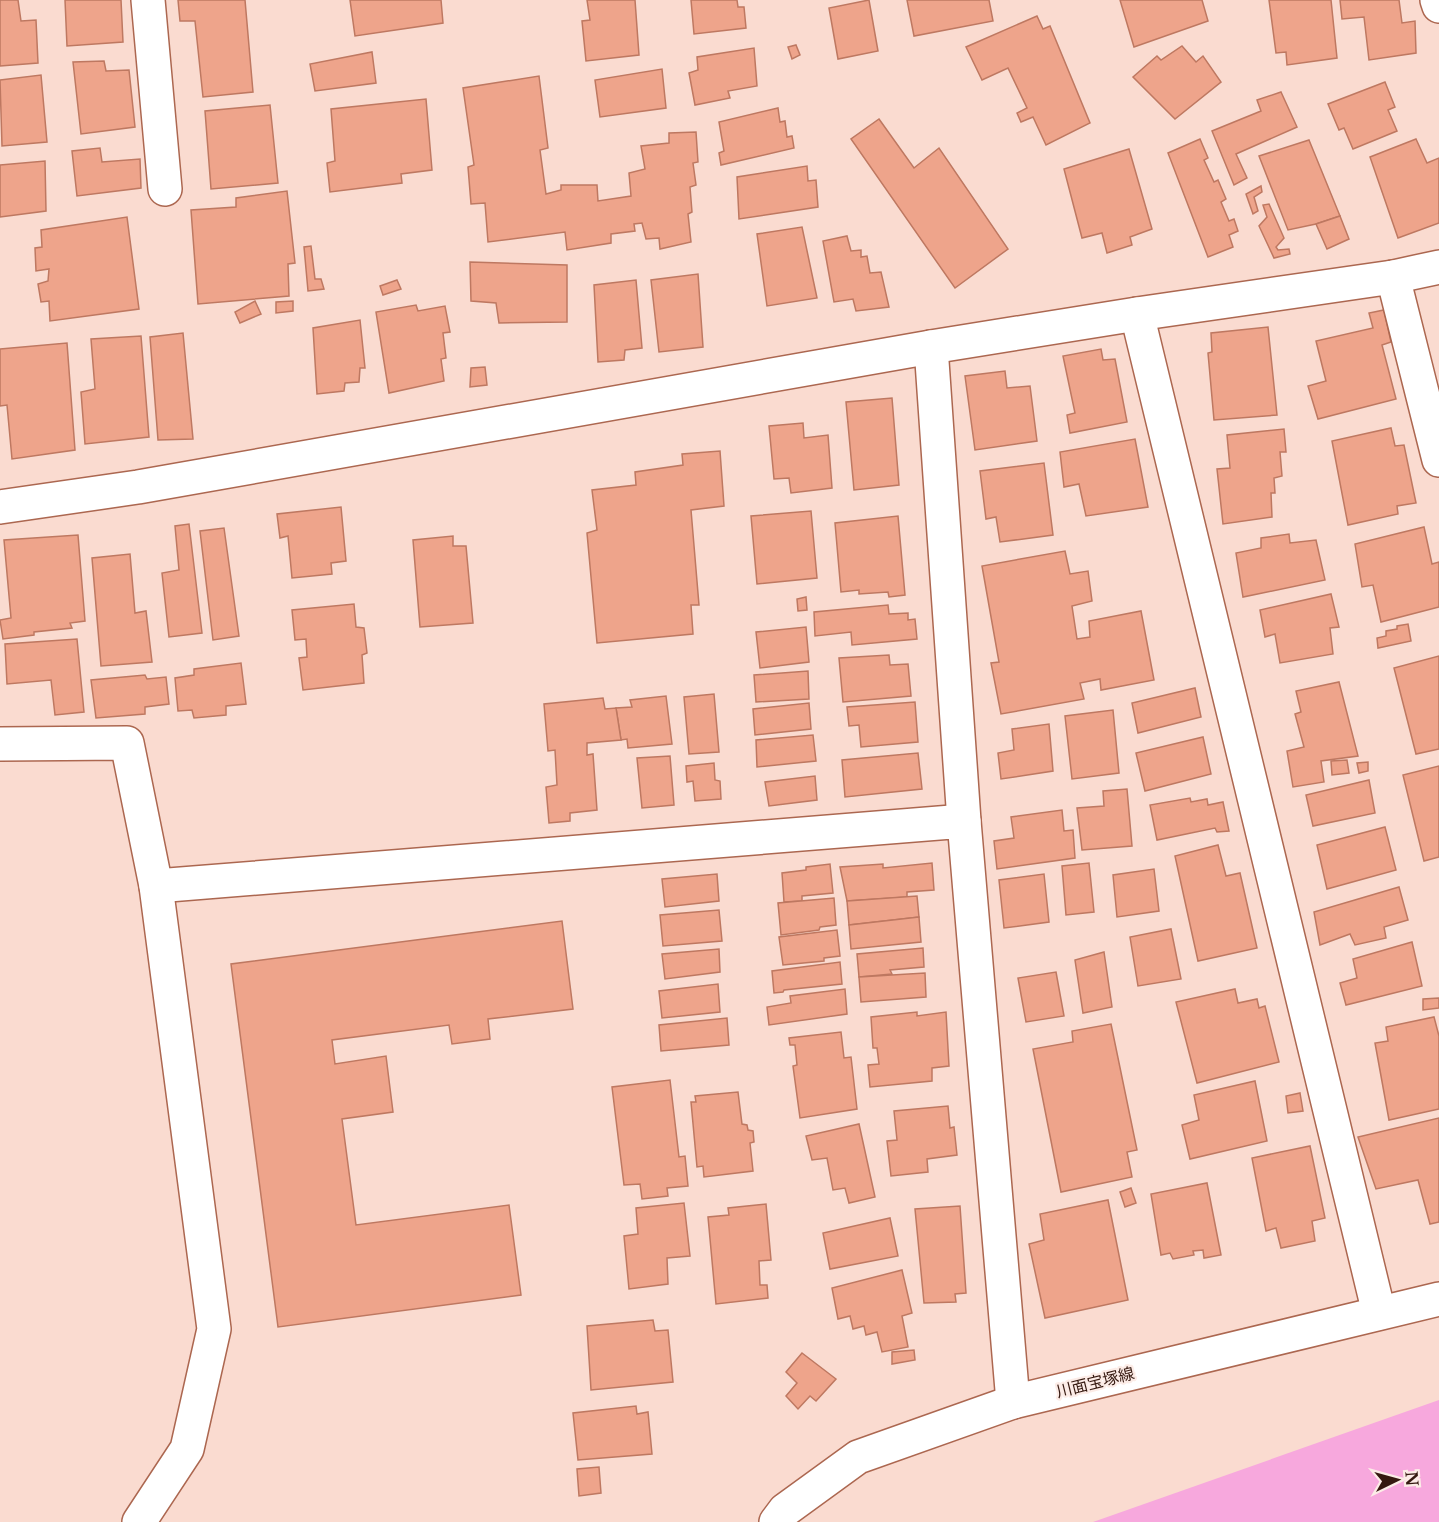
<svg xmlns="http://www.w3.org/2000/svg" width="1439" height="1522" viewBox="0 0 1439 1522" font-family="'Libre Baskerville','Noto Sans JP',serif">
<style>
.green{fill:#f7a8dd}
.building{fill:#eea48b;stroke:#be7861;stroke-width:1.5}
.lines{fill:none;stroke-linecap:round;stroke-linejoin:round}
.street-casing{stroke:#ac6750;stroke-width:36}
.secondary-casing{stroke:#ac6750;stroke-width:36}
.street{stroke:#fff;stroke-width:33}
.secondary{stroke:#fff;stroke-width:33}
.labels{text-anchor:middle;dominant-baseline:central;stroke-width:4.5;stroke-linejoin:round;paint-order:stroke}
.street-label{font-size:16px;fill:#351910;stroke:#fcece7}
</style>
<rect width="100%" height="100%" fill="#fadbd0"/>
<polygon class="green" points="1439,1400 1439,1522 1093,1522"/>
<g class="building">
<polygon points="0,0 18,0 21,21 36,20 38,63 0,66"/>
<polygon points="65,0 121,0 123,42 67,46"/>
<polygon points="178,0 245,0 253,92 203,97 195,21 180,21"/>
<polygon points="350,0 441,0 443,23 355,36"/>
<polygon points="587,0 635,0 639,55 586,61 582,21 590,20"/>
<polygon points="691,0 737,0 738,7 744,7 746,28 694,34"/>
<polygon points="869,0 878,51 838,59 829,8"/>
<polygon points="907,0 989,0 993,21 914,36"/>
<polygon points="1120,0 1202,0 1208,21 1134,47"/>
<polygon points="1269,0 1331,0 1337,58 1287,65 1286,52 1276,53"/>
<polygon points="1340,0 1399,0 1402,23 1415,21 1416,53 1369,60 1364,17 1342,19"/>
<polygon points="1037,16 1043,29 1050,26 1090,123 1046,145 1033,117 1021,122 1017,113 1027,108 1008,68 982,80 966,47"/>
<polygon points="796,45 800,55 792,59 788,47"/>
<polygon points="1182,46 1196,62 1203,56 1221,82 1175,119 1133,77 1157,56 1161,60"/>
<polygon points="754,48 757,86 728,91 730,98 695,105 689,73 698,70 697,57"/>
<polygon points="372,52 376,83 315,91 310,64"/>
<polygon points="104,61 106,71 129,70 135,127 81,134 73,62"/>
<polygon points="662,69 666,108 600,117 595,80"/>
<polygon points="41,75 47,142 2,146 0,80"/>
<polygon points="539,76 548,148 540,150 546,194 561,190 561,185 597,185 598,201 631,196 629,173 645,169 641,146 669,143 669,133 696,132 698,162 693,163 696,185 690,187 692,212 688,214 691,242 660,249 659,238 646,239 642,223 634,224 635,231 611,234 611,243 567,250 565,232 488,242 485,203 471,204 468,167 474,165 463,88"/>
<polygon points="1385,82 1395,107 1388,110 1397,131 1353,149 1344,128 1339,130 1328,104"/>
<polygon points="1281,92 1297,127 1236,154 1247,178 1234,185 1212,131 1261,111 1257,100"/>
<polygon points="426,99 432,170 401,174 402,183 330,192 327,163 335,161 331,109"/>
<polygon points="270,105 278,183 211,189 205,111"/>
<polygon points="778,108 780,122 785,121 787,137 792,136 794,148 721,165 719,153 724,151 719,122"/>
<polygon points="879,119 914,168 939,148 1008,249 955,288 851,139"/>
<polygon points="1200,139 1208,158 1204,160 1214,182 1218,180 1226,199 1221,202 1229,221 1234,219 1238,231 1229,235 1233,247 1208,257 1168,153"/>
<polygon points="1416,139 1427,163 1439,158 1439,223 1398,238 1370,157"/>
<polygon points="1309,140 1340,216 1316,224 1288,230 1259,156"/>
<polygon points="100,148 102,162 140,159 141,188 77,196 72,151"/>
<polygon points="1129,149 1152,229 1130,237 1132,245 1107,253 1102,233 1082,238 1064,169"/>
<polygon points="45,161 46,211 0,217 0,165"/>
<polygon points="807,166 808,181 816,180 818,207 739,219 737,177"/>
<polygon points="1261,186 1262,192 1254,197 1258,211 1253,214 1246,194"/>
<polygon points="287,191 295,263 288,264 289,296 198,304 191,210 236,207 236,198"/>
<polygon points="1269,204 1284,238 1276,247 1278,250 1289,249 1290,254 1274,258 1259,226 1267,217 1263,205"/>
<polygon points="1340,216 1349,239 1327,249 1316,224"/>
<polygon points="127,217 139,309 50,321 49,301 41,302 38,284 48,281 49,269 36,271 35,248 42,247 41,230"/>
<polygon points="802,227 817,298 767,306 757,234"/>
<polygon points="847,236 851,251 861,250 861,257 867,256 870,273 881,272 889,307 856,311 853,299 834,302 823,241"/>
<polygon points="311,246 315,279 321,279 324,289 308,291 304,247"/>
<polygon points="470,262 567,265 567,322 499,323 496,303 471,301"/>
<polygon points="698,274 703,347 659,352 651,280"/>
<polygon points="397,280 401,289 383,295 380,286"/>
<polygon points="636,280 642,348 625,350 624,360 598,362 594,285"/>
<polygon points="255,301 261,314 240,323 235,312"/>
<polygon points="293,301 293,311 276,313 276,302"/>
<polygon points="416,305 418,311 445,306 450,332 443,333 446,358 441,359 444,381 389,393 376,312"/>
<polygon points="1384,310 1391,342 1382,345 1396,399 1318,419 1308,386 1326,381 1316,341 1373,328 1369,313"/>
<polygon points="360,320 365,368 360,368 359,382 345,383 344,391 317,394 313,328"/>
<polygon points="1268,327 1277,415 1214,420 1208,353 1212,352 1211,333"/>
<polygon points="183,333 193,439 158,440 150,337"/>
<polygon points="141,336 149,437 85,444 81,392 95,389 91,339"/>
<polygon points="67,343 75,450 12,459 7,405 0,406 0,349"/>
<polygon points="1101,349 1103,360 1115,359 1127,422 1070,433 1067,415 1075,413 1063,356"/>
<polygon points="485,367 487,385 470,387 471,368"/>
<polygon points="1005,371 1007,388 1030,386 1037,441 975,450 965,376"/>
<polygon points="892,398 899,485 854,490 846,402"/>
<polygon points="803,423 804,438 828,435 832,488 791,493 789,478 774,479 769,426"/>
<polygon points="1391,428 1395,446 1404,445 1416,503 1397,506 1398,514 1348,525 1332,441"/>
<polygon points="1284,429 1286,452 1280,452 1282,476 1274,478 1275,493 1271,493 1272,517 1223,524 1217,469 1230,468 1227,435"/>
<polygon points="1135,439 1148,507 1086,516 1079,484 1064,487 1060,452"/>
<polygon points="720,451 724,506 691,510 699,605 691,605 693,634 597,643 587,533 597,530 592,490 636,485 635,472 683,465 682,454"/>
<polygon points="1044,463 1053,535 1000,542 996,517 986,519 980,471"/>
<polygon points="341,507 346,561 331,563 332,574 292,578 288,536 280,538 277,514"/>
<polygon points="811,511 817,578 757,584 751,516"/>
<polygon points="898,516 905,595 889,597 888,592 859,594 859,590 841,592 835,523"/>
<polygon points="189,524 202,633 169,637 162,573 179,570 175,526"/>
<polygon points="1424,527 1432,564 1439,562 1439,607 1381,622 1373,585 1362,587 1355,544"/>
<polygon points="224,528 239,636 213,640 200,531"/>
<polygon points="1289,534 1290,543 1316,540 1325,580 1243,597 1236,553 1261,548 1261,538"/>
<polygon points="78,535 85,621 70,623 72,628 34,632 34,635 3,639 0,620 11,618 4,540"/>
<polygon points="453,536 453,546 466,546 473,623 420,627 413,540"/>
<polygon points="1065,551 1070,574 1088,571 1092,601 1072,606 1077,639 1090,637 1089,621 1141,611 1154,680 1101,690 1100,679 1080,683 1084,699 1001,714 991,663 999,662 982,566"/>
<polygon points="130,554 135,613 146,611 152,662 101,666 92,558"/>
<polygon points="1331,594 1339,627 1330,628 1333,654 1280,663 1275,634 1265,637 1260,610"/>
<polygon points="806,597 807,610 798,611 797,599"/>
<polygon points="354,604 356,627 364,628 367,653 362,655 364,683 303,690 299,658 307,657 306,639 295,640 292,610"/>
<polygon points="888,605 889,614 908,613 908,620 915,619 917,639 852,645 851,632 815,636 814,612"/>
<polygon points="1408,624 1411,641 1378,648 1377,638 1386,636 1386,631 1397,629 1397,626"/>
<polygon points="806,627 809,662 760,668 756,632"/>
<polygon points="77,639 84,712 55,715 51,680 7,684 5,644"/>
<polygon points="889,655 890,665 908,664 911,696 843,702 839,658"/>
<polygon points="1439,656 1439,749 1416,754 1394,668"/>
<polygon points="241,663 246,704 226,706 226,715 194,718 192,710 178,711 175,678 194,675 194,669"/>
<polygon points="808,671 809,699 756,702 754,675"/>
<polygon points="145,675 147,679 166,677 169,704 145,707 145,714 96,718 91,680"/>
<polygon points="1339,682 1358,756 1321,761 1324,782 1293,787 1287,751 1304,747 1295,714 1301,712 1296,691"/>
<polygon points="1195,688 1201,717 1138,733 1132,703"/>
<polygon points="714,694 719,752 689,754 684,697"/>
<polygon points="666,696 672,744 628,748 627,739 621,740 616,708 632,707 630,700"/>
<polygon points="603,698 605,709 616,708 621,740 587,743 587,755 593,754 597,810 570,813 570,821 549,823 546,787 557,785 555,750 548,751 544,704"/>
<polygon points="915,702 918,742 861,747 859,725 849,726 847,707"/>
<polygon points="809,703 811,729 755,735 753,709"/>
<polygon points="1113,710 1119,773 1072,779 1065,716"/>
<polygon points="1049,724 1053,771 1001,779 998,753 1014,750 1012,729"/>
<polygon points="813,735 816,761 757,767 756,740"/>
<polygon points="1203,737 1211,774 1145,791 1136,753"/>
<polygon points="918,753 922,789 845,797 842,760"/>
<polygon points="670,756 674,805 642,808 637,758"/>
<polygon points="1347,760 1349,773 1332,775 1331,761"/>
<polygon points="1368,762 1368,771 1359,773 1357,763"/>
<polygon points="714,763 715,780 720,781 721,799 695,801 693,781 687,782 686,766"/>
<polygon points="1439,766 1439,857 1424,861 1403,775"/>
<polygon points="815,776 817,800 769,806 765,782"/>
<polygon points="1369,780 1375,813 1313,826 1306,795"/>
<polygon points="1127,789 1132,846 1082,850 1077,808 1104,806 1103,791"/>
<polygon points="1190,798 1191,802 1207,799 1208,805 1223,802 1229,831 1217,832 1215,828 1157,840 1150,805"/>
<polygon points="1062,810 1064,831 1073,830 1075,858 997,869 994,841 1014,838 1011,817"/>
<polygon points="1385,827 1396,870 1327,889 1317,845"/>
<polygon points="1218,845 1226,876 1240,873 1257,948 1198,961 1175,856"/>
<polygon points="932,863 934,890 907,892 907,897 847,901 840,867 883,864 883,868"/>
<polygon points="1089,863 1094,912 1066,915 1062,866"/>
<polygon points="830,864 833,893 802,896 802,901 784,902 782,873 806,870 806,867"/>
<polygon points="1154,869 1159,911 1117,917 1113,875"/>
<polygon points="717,874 719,901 665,907 662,879"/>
<polygon points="1044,874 1049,922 1004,928 999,880"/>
<polygon points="1399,887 1408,920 1384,927 1386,938 1355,945 1350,934 1320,945 1314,912"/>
<polygon points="917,896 919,917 849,925 847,901"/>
<polygon points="834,898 836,925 820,927 819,930 781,935 778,903"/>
<polygon points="719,910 722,941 663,946 660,915"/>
<polygon points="919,917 921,942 851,949 849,925"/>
<polygon points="562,921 573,1009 488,1019 490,1039 452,1044 449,1025 332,1040 335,1064 386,1056 393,1112 342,1119 356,1225 509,1205 521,1295 278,1327 231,964"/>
<polygon points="1171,929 1181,979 1138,986 1130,937"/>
<polygon points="837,930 840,956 824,958 824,961 783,965 779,937"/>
<polygon points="1412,942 1422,986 1346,1005 1340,983 1357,978 1353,959"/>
<polygon points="923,948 924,967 890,970 892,974 859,977 857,954"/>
<polygon points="719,949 720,972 665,979 662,954"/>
<polygon points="1104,952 1112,1007 1083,1013 1075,960"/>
<polygon points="840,962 842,984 784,990 783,992 774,993 772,971"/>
<polygon points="1056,972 1064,1016 1026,1022 1018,978"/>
<polygon points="925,973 926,997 861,1002 859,977"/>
<polygon points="718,984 720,1012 662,1018 659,991"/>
<polygon points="845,989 847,1014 769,1025 767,1007 791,1003 790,996"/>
<polygon points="1235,989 1238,1003 1257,999 1259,1008 1265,1006 1279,1062 1197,1083 1176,1002"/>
<polygon points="1439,998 1439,1008 1423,1010 1423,999"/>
<polygon points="917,1012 917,1016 946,1012 949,1066 932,1068 932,1081 870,1087 868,1065 879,1064 877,1048 873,1048 871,1017"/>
<polygon points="1434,1017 1439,1036 1439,1109 1389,1120 1375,1043 1388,1041 1386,1027"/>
<polygon points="727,1018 729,1045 661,1051 659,1025"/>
<polygon points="1111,1024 1137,1150 1127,1152 1132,1177 1061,1192 1033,1049 1073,1042 1072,1031"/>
<polygon points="841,1032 844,1058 851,1057 857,1109 800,1118 793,1066 797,1065 795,1045 790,1045 789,1038"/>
<polygon points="670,1080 679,1157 685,1156 688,1186 667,1188 668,1196 642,1199 640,1184 624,1185 612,1087"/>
<polygon points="1255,1081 1267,1141 1190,1159 1182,1125 1199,1120 1194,1095"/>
<polygon points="738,1092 742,1124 747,1125 748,1130 753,1131 754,1142 750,1143 753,1171 704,1177 703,1166 697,1167 691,1102 696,1102 695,1096"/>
<polygon points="1300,1093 1303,1111 1288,1113 1286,1096"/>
<polygon points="948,1106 950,1128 954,1127 957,1155 927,1159 928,1172 891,1176 887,1141 897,1140 894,1111"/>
<polygon points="1439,1118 1439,1222 1430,1224 1418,1180 1376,1189 1358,1137"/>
<polygon points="859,1124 875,1197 849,1203 845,1188 833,1190 827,1158 812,1160 806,1136"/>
<polygon points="1310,1146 1325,1218 1312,1221 1315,1241 1281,1248 1276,1228 1266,1231 1252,1158"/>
<polygon points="1207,1183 1221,1255 1204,1258 1203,1250 1193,1251 1194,1255 1173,1259 1170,1253 1161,1255 1151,1194"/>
<polygon points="1131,1188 1136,1203 1125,1207 1120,1192"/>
<polygon points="1108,1200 1128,1300 1045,1318 1029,1244 1044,1240 1040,1214"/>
<polygon points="684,1203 690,1256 667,1258 668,1284 629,1289 624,1236 638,1234 636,1208"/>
<polygon points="766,1204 771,1260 759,1261 760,1285 767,1285 768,1298 716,1304 708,1217 729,1215 728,1208"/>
<polygon points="960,1206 966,1293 955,1294 956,1302 924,1303 915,1209"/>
<polygon points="890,1218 898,1256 830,1269 823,1233"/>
<polygon points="902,1270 912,1313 902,1316 908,1347 882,1352 877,1332 866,1335 864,1326 853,1329 850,1316 838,1319 832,1288"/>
<polygon points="653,1320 655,1331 668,1330 673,1382 591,1390 587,1326"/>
<polygon points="914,1350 915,1360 892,1364 892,1352"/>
<polygon points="802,1353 836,1379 816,1401 810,1396 798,1409 786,1396 797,1383 786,1372"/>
<polygon points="636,1406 637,1414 648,1412 652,1454 578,1460 573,1413"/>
<polygon points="599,1467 601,1493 579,1496 577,1469"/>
</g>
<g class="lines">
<defs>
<g id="street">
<polyline points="148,0 165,189"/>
<polyline points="1437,0 1439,6"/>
<polyline points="1393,277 1439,460"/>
<polyline points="1137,314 1379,1313"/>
<polyline points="931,347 964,821"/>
<polyline points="0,507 138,487 931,347 1137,314 1393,277 1439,267"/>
<polyline points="0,744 127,743 156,886 214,1329 187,1449 139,1522"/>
<polyline points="156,886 964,821 1013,1402"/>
</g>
<polyline id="secondary" points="776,1522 785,1510 858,1457 1013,1402 1439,1299"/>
</defs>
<use href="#street" class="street-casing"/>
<use href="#secondary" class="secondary-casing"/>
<use href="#street" class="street"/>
<use href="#secondary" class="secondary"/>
</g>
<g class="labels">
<g class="street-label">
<text transform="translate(1095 1382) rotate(-14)">川面宝塚線</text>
</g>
</g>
<g transform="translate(1397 1480) rotate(85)" stroke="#fcece7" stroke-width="4.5" paint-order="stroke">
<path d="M0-4.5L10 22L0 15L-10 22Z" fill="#351910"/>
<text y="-9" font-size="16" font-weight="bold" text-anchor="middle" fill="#351910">N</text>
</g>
</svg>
